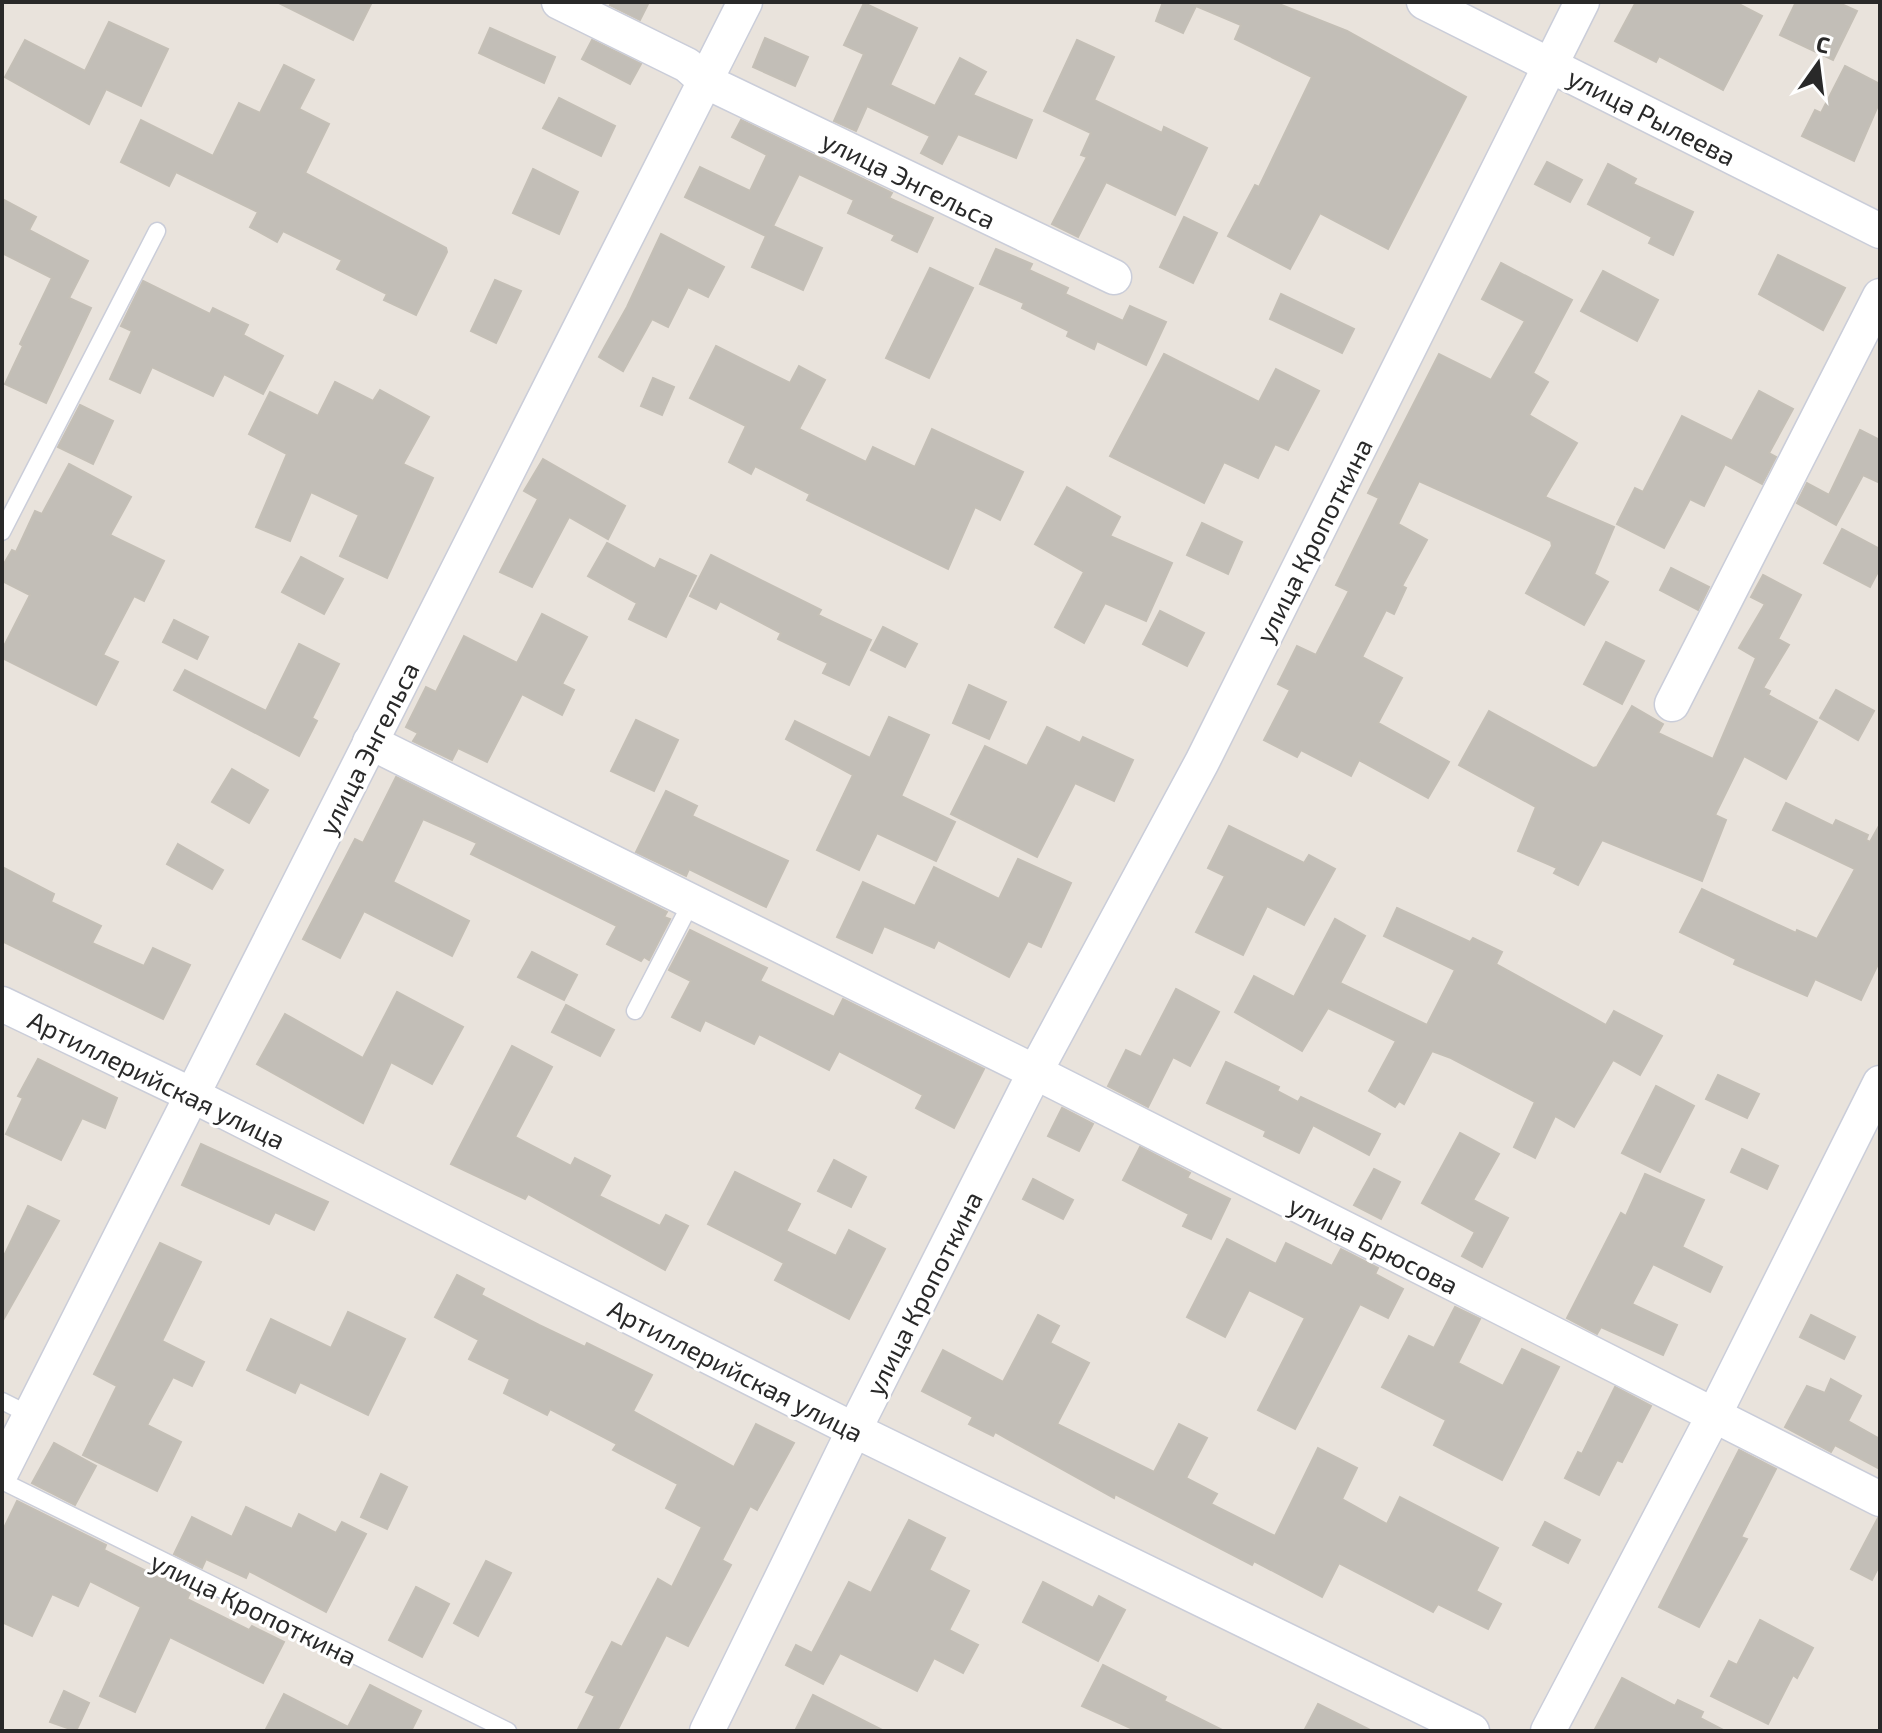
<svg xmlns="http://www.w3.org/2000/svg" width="1882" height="1733" viewBox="0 0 1882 1733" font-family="'Exo 2',sans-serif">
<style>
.building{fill:#c2beb7;stroke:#c4bfb6;stroke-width:2}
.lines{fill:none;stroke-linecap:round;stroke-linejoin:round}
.lane-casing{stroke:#cacdd9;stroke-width:19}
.street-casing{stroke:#cacdd9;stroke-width:37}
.lane{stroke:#fff;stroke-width:16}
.street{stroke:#fff;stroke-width:34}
.labels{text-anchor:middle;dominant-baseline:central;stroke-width:6;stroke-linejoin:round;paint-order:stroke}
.street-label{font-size:26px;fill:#292929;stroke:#fff}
</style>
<rect width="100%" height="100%" fill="#e9e3dc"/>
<g class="building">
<polygon points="277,2 372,2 353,40"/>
<polygon points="612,2 649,2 640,20 610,5"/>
<polygon points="1163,2 1274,2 1347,31 1466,97 1388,249 1320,213 1290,269 1228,236 1255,185 1259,187 1312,77 1235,39 1241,25 1196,6 1183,33 1156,21"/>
<polygon points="1636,2 1735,2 1762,16 1723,90 1659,56 1656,62 1615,41"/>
<polygon points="1796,2 1837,2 1857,11 1833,60 1780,35"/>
<polygon points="864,3 917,28 890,85 935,106 960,58 986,72 973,95 1032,120 1016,158 958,134 942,164 921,153 930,136 867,106 856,131 834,121 864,54 844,45"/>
<polygon points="109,22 168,49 141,106 106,89 89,124 5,77 25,40 85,71"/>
<polygon points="490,28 555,57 544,83 479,53"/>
<polygon points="765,38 808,57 795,86 753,67"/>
<polygon points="592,40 641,64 630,84 582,59"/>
<polygon points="1077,40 1114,57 1094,100 1162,133 1164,127 1207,148 1175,215 1106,182 1078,237 1052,224 1087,157 1081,155 1091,133 1044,111"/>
<polygon points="284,65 314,80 299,109 329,124 305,173 446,248 447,252 416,315 384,300 387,294 337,269 342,260 283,231 277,242 250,227 258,212 176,172 169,186 121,162 141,120 213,156 239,103 260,113"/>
<polygon points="1845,66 1880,84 1880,101 1854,161 1802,136 1815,110 1821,113"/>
<polygon points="559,98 615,126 601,156 543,128"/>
<polygon points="741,120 892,193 889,198 933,218 917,252 892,240 895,235 848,213 854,200 799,174 773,226 822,248 803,290 752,267 766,236 685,197 700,167 750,191 767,155 732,137"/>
<polygon points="1547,162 1582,180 1570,202 1535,184"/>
<polygon points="1608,164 1636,179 1633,184 1693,212 1673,255 1649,243 1652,237 1588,204"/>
<polygon points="533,169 578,192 559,234 513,213"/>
<polygon points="2,199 36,217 29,230 88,261 69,298 91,308 46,403 5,384 23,346 20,344 52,278 2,253"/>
<polygon points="1184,217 1217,233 1193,283 1160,267"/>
<polygon points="661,234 724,267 708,297 688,287 668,327 652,319 623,371 599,357 627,307"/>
<polygon points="996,249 1032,264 1029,270 1068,288 1065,294 1123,321 1130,306 1166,322 1146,365 1097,341 1094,349 1067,336 1069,331 1022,308 1024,303 980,284"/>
<polygon points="1778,255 1845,288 1823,330 1759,294"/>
<polygon points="1501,263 1572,300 1533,373 1548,382 1529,415 1577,443 1545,497 1614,527 1594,574 1608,582 1584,625 1526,593 1552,546 1551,541 1419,481 1398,524 1427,540 1402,586 1406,588 1394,614 1386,610 1362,657 1402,678 1378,723 1449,762 1428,798 1359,760 1351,776 1301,750 1297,757 1264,740 1290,690 1278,684 1297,646 1316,655 1349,591 1336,585 1379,498 1368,493 1439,354 1491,380 1525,321 1482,299"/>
<polygon points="930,268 973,288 929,378 886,358"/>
<polygon points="1603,271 1658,300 1637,341 1581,311"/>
<polygon points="495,280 521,291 496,343 471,331"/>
<polygon points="143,281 210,314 213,308 248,325 243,335 283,356 263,394 224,374 213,396 152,367 140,393 110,379 132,331 121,326"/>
<polygon points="1281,294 1354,329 1342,353 1270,319"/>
<polygon points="716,346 790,383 799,366 825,380 799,429 866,462 873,447 915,467 932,429 1023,472 1000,520 975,507 948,569 807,500 810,494 755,466 751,474 729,462 746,426 690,398"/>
<polygon points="1164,354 1259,402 1276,369 1319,391 1288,450 1275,444 1258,478 1224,462 1204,503 1110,456"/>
<polygon points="653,378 674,387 662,415 641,406"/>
<polygon points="335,382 373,401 380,390 429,417 403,464 433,478 387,578 340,556 359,515 311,492 290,541 256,527 287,454 249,434 270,392 318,416"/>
<polygon points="1759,391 1793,409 1769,453 1776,457 1762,484 1725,464 1704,506 1690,499 1664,548 1617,524 1635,488 1643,492 1682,416 1732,441"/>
<polygon points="80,405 113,421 93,464 58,447"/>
<polygon points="1860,430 1880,440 1880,483 1863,475 1836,525 1797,503 1807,483 1829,495"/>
<polygon points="543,459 625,506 608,539 569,517 532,587 500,572 538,499 524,491"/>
<polygon points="69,464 131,497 110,535 164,561 144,601 134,596 103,655 118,662 96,705 2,658 2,650 30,595 2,581 2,567 12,550 16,552 35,511 42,514"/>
<polygon points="1067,487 1120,517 1110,536 1172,563 1146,621 1105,603 1084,643 1055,627 1084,572 1035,544"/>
<polygon points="1202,523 1242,542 1228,574 1187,555"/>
<polygon points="1842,529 1880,549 1880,568 1870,587 1824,563"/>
<polygon points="607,543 655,569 660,559 696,576 666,637 629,619 637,603 588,576"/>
<polygon points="711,555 821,610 818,615 871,640 849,685 823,673 828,663 778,639 781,633 720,601 716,609 690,596"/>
<polygon points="301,557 343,579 324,614 282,592"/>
<polygon points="1671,568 1709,587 1698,610 1660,590"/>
<polygon points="1763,575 1801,595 1778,639 1789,645 1763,688 1770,691 1768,695 1817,722 1786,779 1744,756 1715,815 1726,820 1702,881 1602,840 1578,885 1554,873 1557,868 1518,851 1536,807 1459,765 1489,711 1593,768 1597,767 1632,706 1663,724 1658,733 1713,759 1756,658 1739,648 1765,604 1751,597"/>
<polygon points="1160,611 1204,633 1187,666 1143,644"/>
<polygon points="542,614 587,637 562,684 574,690 562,715 522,694 487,762 458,748 452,760 413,741 418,733 406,727 426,687 436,692 464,636 517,663"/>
<polygon points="174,620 208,637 197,659 163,642"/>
<polygon points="883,627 917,644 905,667 871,650"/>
<polygon points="1606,642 1644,661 1622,704 1584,684"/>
<polygon points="299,644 339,664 312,718 317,721 299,756 174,690 185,670 266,711"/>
<polygon points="969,685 1006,702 989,739 953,723"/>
<polygon points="1836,690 1874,711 1858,740 1820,718"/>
<polygon points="889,717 929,735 901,796 955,822 936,861 877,833 859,870 817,850 853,775 786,739 795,721 870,758"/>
<polygon points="636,720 678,740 654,791 611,771"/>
<polygon points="1047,727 1080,743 1083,737 1133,760 1114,801 1075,783 1037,857 951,814 985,746 1027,766"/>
<polygon points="232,769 268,790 249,823 212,802"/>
<polygon points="396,777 667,912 664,917 670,919 649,960 644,957 641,961 607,944 617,926 471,854 477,843 423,819 393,882 469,921 452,956 364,911 340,958 303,939 355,839 363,843"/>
<polygon points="666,791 697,806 692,816 788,861 766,907 689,869 686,876 636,852"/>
<polygon points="1786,803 1833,826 1836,820 1868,835 1866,840 1870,842 1880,824 1880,960 1861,1000 1815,979 1807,996 1734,964 1736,959 1680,932 1702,889 1796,933 1797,930 1817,939 1855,869 1773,830"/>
<polygon points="1229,826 1304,863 1309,855 1335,869 1304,925 1267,906 1243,955 1196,932 1225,876 1208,868"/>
<polygon points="178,844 223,870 212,889 167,864"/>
<polygon points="1018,859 1071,883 1041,947 1028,941 1009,977 938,940 934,948 884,926 872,953 837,937 863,882 915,906 934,867 999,899"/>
<polygon points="2,867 54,894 51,902 101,926 92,943 144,966 153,948 190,965 163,1019 2,941"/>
<polygon points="1397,908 1470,942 1473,938 1502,952 1496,964 1606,1025 1614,1011 1662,1036 1640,1075 1613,1060 1574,1127 1555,1116 1535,1158 1514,1147 1535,1102 1451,1058 1432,1051 1404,1104 1399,1101 1395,1107 1369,1091 1396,1041 1328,1008 1302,1051 1235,1012 1254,976 1294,997 1335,919 1365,936 1340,983 1427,1025 1455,970 1384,936"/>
<polygon points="690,930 767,968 760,981 834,1017 843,999 984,1069 954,1128 916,1108 923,1095 839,1051 829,1070 759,1034 754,1044 705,1020 700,1031 672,1017 691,981 669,970"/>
<polygon points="532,952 577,975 564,1000 518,977"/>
<polygon points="1176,989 1219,1012 1190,1066 1173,1057 1148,1107 1108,1086 1126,1050 1141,1057"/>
<polygon points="397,992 463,1027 432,1084 391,1062 363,1123 257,1064 285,1014 363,1058"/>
<polygon points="566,1005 614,1030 600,1056 552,1032"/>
<polygon points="512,1046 552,1067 515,1137 571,1166 575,1158 610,1176 599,1196 660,1226 666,1215 688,1226 665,1270 528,1194 525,1199 451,1164"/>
<polygon points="38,1059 117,1098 105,1128 82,1118 61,1160 6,1134 23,1098 18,1096"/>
<polygon points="1226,1062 1279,1087 1277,1091 1298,1102 1301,1097 1380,1134 1369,1155 1313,1125 1299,1153 1264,1136 1266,1131 1207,1103"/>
<polygon points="1718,1075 1759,1094 1747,1118 1706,1099"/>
<polygon points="1656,1086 1694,1106 1660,1172 1622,1153"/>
<polygon points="1062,1108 1093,1124 1079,1151 1048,1136"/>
<polygon points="1460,1133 1499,1154 1473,1200 1508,1218 1482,1267 1462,1256 1475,1232 1422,1203"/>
<polygon points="201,1144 328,1202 314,1230 275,1212 269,1224 182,1185"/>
<polygon points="1140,1147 1190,1173 1187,1178 1230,1199 1211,1239 1183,1226 1189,1214 1123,1180"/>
<polygon points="1742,1149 1778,1166 1767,1189 1731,1172"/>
<polygon points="834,1160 866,1177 851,1207 818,1191"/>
<polygon points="1374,1169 1400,1182 1381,1219 1354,1205"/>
<polygon points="735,1172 800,1204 786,1231 836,1256 849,1230 885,1249 849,1319 775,1280 784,1263 708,1224"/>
<polygon points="1645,1174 1704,1200 1682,1247 1722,1267 1710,1292 1653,1264 1632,1304 1677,1325 1663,1355 1601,1327 1597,1334 1567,1318 1621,1213 1626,1216"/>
<polygon points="1033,1179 1073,1200 1063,1219 1023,1199"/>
<polygon points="28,1206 59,1221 2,1322 2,1260"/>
<polygon points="1227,1239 1276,1264 1286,1243 1332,1266 1341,1249 1378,1268 1375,1274 1403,1289 1388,1318 1360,1304 1295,1429 1258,1410 1305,1318 1249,1290 1225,1337 1187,1317"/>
<polygon points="160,1243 201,1262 162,1341 204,1362 192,1386 173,1377 147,1425 181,1442 157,1491 83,1455 117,1386 94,1374"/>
<polygon points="457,1275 484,1289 481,1295 539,1325 585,1347 587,1343 652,1375 633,1411 734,1467 756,1424 794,1443 757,1510 750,1506 722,1560 731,1565 688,1646 666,1635 617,1731 577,1731 595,1696 586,1692 612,1642 622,1647 658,1579 672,1587 702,1527 666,1508 678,1484 613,1450 617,1444 550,1409 547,1415 504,1393 510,1379 469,1359 479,1340 435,1317"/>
<polygon points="1455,1307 1480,1319 1458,1363 1503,1386 1522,1349 1559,1367 1502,1480 1434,1445 1446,1420 1382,1387 1409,1336 1434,1348"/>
<polygon points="348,1312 405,1339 368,1415 300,1382 295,1393 247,1370 271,1319 331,1348"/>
<polygon points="1038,1315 1059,1326 1050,1343 1089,1363 1057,1424 1154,1472 1179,1424 1207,1438 1186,1478 1217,1494 1211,1504 1275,1536 1318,1448 1357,1468 1342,1499 1387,1524 1400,1497 1498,1548 1476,1591 1501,1604 1488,1629 1438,1604 1433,1612 1339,1563 1322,1597 1254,1561 1252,1565 1115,1494 1114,1498 995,1432 993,1436 969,1424 973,1417 922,1391 943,1350 1003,1382"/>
<polygon points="1811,1315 1855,1337 1844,1359 1800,1337"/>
<polygon points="1831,1379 1861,1396 1848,1421 1880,1439 1880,1469 1835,1445 1831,1452 1785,1427 1807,1386 1825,1393"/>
<polygon points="1615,1387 1651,1406 1622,1462 1617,1460 1599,1495 1565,1478 1578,1452 1582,1454"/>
<polygon points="54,1443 96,1466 75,1505 32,1483"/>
<polygon points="1739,1450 1776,1469 1741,1537 1747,1539 1699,1627 1659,1607"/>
<polygon points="381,1474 407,1487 387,1529 361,1517"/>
<polygon points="17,1501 106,1545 104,1550 162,1579 165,1574 193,1587 187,1599 249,1630 252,1626 284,1642 263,1683 170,1637 135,1712 100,1696 141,1607 90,1581 78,1606 52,1594 32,1636 2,1622 2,1532"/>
<polygon points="246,1507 292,1529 299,1514 336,1533 342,1522 366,1534 326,1612 249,1571 246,1578 206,1559 202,1568 174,1554 192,1517 232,1537"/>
<polygon points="1878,1518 1880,1564 1872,1580 1851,1569"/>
<polygon points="909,1520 945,1538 929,1570 969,1591 949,1630 978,1645 963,1673 934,1658 917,1691 840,1653 823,1684 786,1665 796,1645 812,1653 849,1582 871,1593"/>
<polygon points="1545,1522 1580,1540 1568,1563 1533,1545"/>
<polygon points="486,1561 511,1573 478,1636 454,1623"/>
<polygon points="1043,1582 1093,1608 1099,1596 1125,1610 1098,1661 1023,1622"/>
<polygon points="416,1587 449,1604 422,1657 389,1640"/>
<polygon points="1760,1620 1813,1648 1797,1678 1793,1675 1768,1724 1711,1696 1729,1661 1737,1665"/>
<polygon points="1103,1665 1166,1697 1164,1701 1224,1731 1137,1731 1082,1706"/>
<polygon points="1622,1678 1675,1706 1678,1700 1703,1712 1700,1718 1725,1731 1594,1731"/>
<polygon points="370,1685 421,1711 411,1731 265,1731 284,1694 348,1727"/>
<polygon points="64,1691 89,1703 76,1731 50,1722"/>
<polygon points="813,1695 884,1731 795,1731"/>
<polygon points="1318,1704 1372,1731 1304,1731"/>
</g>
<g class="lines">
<defs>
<g id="lane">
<polyline points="2,532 157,231"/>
<polyline points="635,1011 692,901"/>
<polyline points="2,1401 30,1415"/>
<polyline points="2,1481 508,1731"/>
</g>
<g id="street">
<polyline points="559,2 687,65 705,81 1114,277"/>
<polyline points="1424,2 1880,231"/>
<polyline points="1672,704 1880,296"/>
<polyline points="370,742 1035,1072 1880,1499"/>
<polyline points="2,1004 192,1095 854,1430 1472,1731"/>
<polyline points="2,1471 745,2"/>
<polyline points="707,1731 854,1430 1035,1072 1202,762 1582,2"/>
<polyline points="1548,1731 1714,1415 1880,1083"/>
</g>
</defs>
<use href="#lane" class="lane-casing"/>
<use href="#street" class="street-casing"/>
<use href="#lane" class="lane"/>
<use href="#street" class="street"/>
</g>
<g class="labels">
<g class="street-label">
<text transform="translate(1652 116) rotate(27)">улица Рылеева</text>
<text transform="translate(909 179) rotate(26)">улица Энгельса</text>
<text transform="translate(1313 540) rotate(-63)">улица Кропоткина</text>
<text transform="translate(368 748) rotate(-63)">улица Энгельса</text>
<text transform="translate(157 1079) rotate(26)">Артиллерийская улица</text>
<text transform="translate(1374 1244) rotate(27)">улица Брюсова</text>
<text transform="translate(923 1293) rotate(-63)">улица Кропоткина</text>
<text transform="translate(736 1370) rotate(27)">Артиллерийская улица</text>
<text transform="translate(254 1608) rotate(26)">улица Кропоткина</text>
</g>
</g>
<rect width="1882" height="1733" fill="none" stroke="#292929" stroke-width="8"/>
<g transform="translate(1818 64) rotate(14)" stroke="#ffffff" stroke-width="6" paint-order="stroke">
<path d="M0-6L14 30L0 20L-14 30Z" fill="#292929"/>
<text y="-12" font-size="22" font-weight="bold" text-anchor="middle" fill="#292929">С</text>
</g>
</svg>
